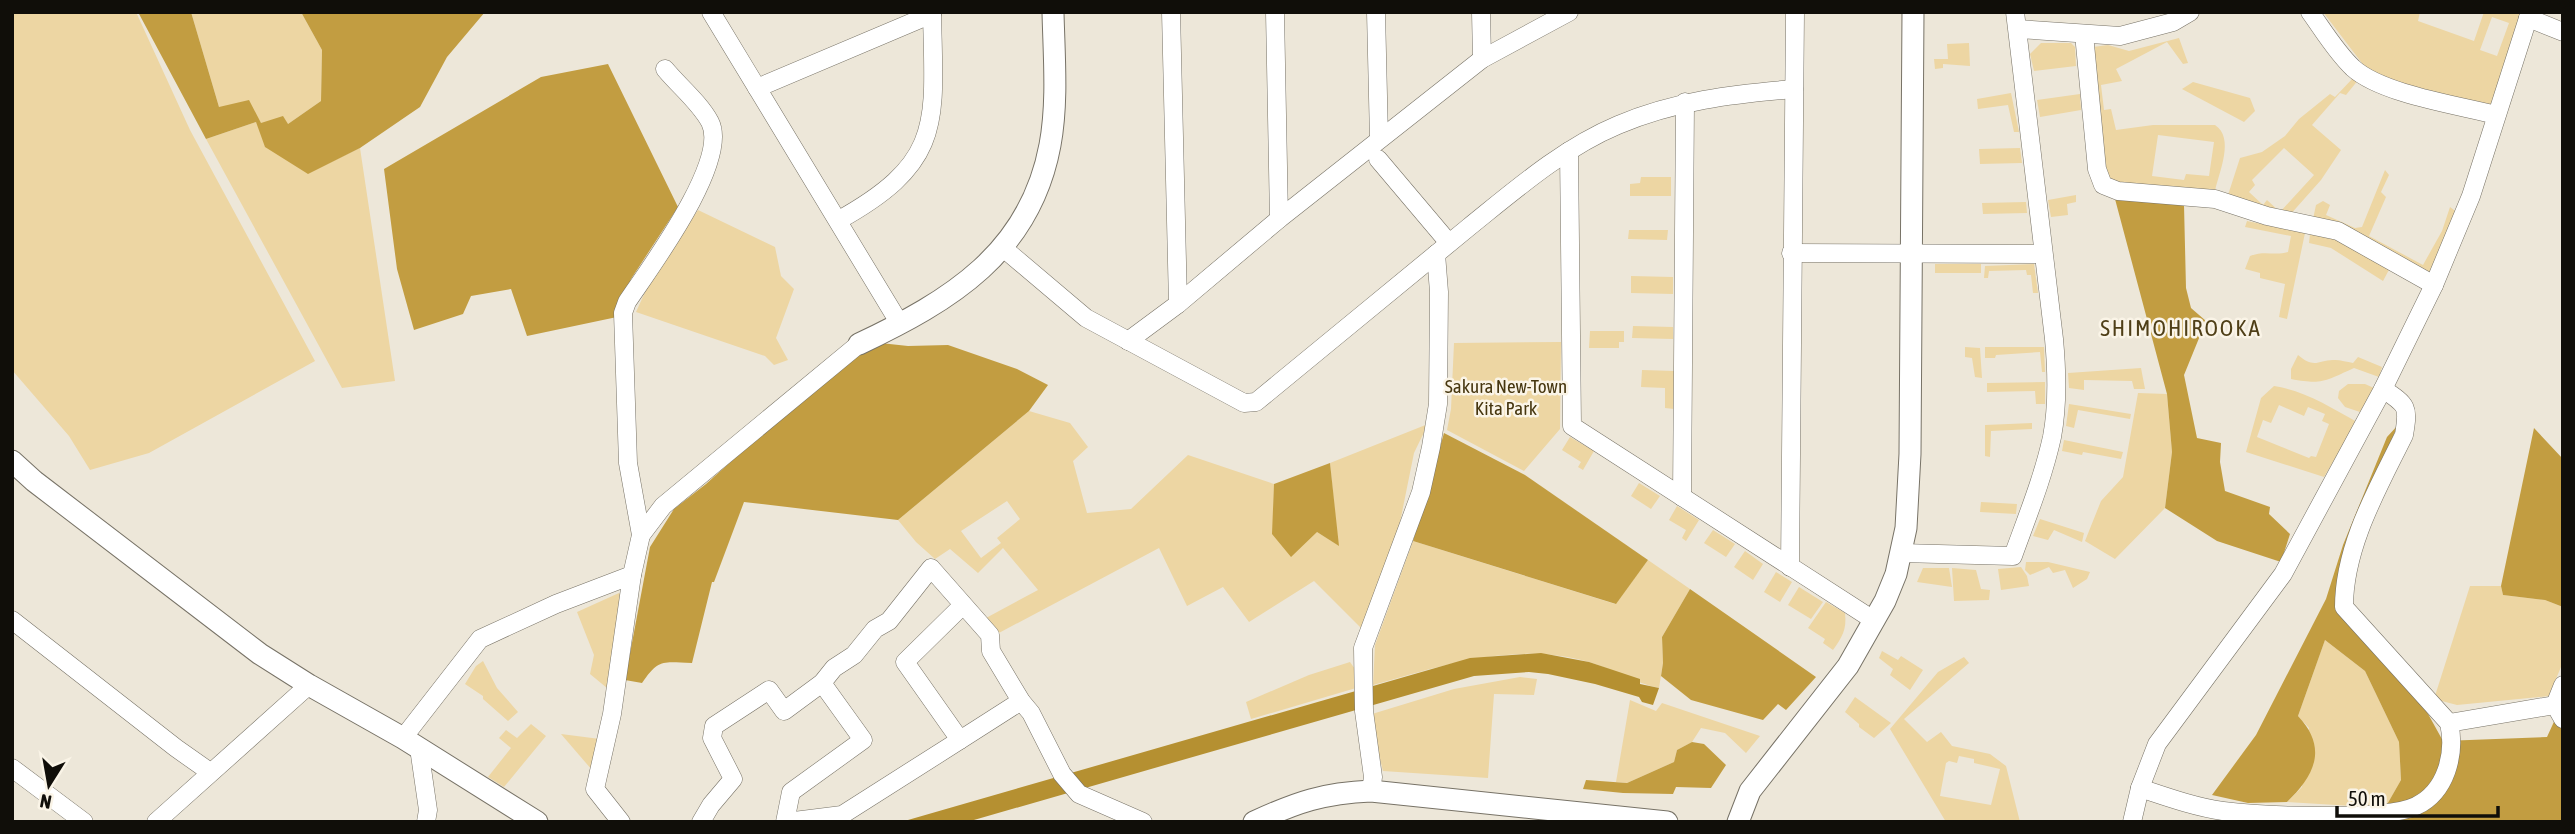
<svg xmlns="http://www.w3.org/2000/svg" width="2575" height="834" viewBox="0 0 2575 834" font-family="'Asap Condensed',sans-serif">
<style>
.green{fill:#edd6a3;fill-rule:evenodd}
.forest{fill:#c29d41}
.water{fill:#b59031}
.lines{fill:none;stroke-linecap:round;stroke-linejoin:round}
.minor-casing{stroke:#777266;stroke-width:19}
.tertiary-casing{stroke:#777266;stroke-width:23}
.minor{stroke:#fff;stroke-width:18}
.tertiary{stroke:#fff;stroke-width:21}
.labels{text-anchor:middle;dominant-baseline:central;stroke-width:5;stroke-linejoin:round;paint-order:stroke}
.park-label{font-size:19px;fill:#46360f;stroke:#faf4e7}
.quarter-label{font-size:23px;letter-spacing:2px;fill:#4f3f17;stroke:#faf4e7}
</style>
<rect width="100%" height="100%" fill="#ede7d9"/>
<g class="green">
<polygon points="12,12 136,12 190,130 315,361 149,453 90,470 69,436 12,370"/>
<polygon points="191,12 301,12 322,50 321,101 288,124 261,123 219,107"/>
<path d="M 2323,12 L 2420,12 L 2418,21 L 2474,41 L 2484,12 L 2524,12 L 2493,107 L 2371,75 ZM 2492,17 L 2509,23 L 2497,56 L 2480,50 Z"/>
<path d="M 2179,38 L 2188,63 L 2183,64 L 2167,42 L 2116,69 L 2122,81 L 2101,85 L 2104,110 L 2111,109 L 2116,130 L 2153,125 L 2215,125 C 2235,138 2219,172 2215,191 L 2125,184 L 2107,178 L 2102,161 L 2093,47 L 2108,45 L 2129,51 ZM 2158,135 L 2214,142 L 2209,176 L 2186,174 L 2184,180 L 2152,176 Z"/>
<polygon points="1969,43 1970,66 1943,64 1943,68 1935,69 1934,59 1948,59 1947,44"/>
<polygon points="2041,43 2071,43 2075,47 2076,66 2034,71 2030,54"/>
<path d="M 2354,77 L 2359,79 L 2346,95 L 2340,93 L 2312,125 L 2341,150 L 2321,180 L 2289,216 L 2228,195 L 2240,158 L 2262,152 L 2285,136 L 2299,119 L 2330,94 L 2335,97 ZM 2284,148 L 2314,175 L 2280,212 L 2267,200 L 2263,205 L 2249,192 L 2255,185 L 2252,180 Z"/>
<polygon points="2193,82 2250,98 2255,111 2244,122 2182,89"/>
<polygon points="2011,93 2019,132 2014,132 2008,105 1978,109 1977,99"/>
<polygon points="2080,94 2081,110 2040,117 2037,100"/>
<polygon points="256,122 308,173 360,148 395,381 342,388 206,139"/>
<polygon points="2020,148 2022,163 1980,164 1979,149"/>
<polygon points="2385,170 2389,175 2381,192 2386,197 2369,236 2423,265 2442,231 2450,207 2458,213 2429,275 2313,219 2316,205 2323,201 2330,205 2326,215 2355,228 2362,227"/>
<polygon points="1641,177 1671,177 1671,196 1630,196 1630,184 1640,183"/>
<polygon points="2076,195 2076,202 2067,204 2068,215 2051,217 2048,200"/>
<polygon points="2026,202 2027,213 1983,214 1982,203"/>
<polygon points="698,210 775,247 781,276 794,289 776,338 788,360 774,365 765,356 636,312 651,279"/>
<path d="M 2247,221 L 2305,233 L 2287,319 L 2279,317 L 2285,284 L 2260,278 L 2260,273 L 2245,269 L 2250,256 C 2265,250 2274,256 2288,252 L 2291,236 L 2245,227 Z"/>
<polygon points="1629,230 1668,230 1667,240 1628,239"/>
<polygon points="2310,234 2337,240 2390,268 2383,281 2331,248 2309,243"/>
<rect x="1935" y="264" width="46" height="9"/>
<polygon points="2034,264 2038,293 2033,293 2031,275 2027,275 2026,270 1989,271 1988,278 1984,278 1985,266"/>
<polygon points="1631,276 1673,277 1673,294 1631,293"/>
<polygon points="1633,326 1673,327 1673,339 1632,338"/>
<polygon points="1590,331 1624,331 1624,342 1619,342 1619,348 1589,348"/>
<polygon points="1561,342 1560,429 1524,471 1447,430 1451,409 1454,343"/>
<polygon points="1965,347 1980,348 1982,378 1975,377 1972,358 1965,357"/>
<polygon points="1985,347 2044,347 2045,372 2042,372 2040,352 1996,355 1995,358 1985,358"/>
<path d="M 2298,355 C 2315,370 2319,359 2335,360 C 2341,360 2347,362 2353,363 L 2358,357 L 2382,367 L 2379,377 L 2354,368 C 2325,381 2323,385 2291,379 L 2291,369 Z"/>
<polygon points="2141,368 2145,389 2134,389 2132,381 2084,380 2084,390 2069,388 2068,373"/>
<polygon points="1642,370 1675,371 1674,409 1665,408 1665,388 1641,387"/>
<polygon points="2045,382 2045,404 2036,404 2035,391 1987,392 1987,383"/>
<polygon points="2348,384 2365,384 2374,388 2360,412 2345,407 2338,398 2339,391"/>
<path d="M 2274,386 C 2305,391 2330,407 2357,422 L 2324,477 L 2246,452 L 2261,398 ZM 2279,405 L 2304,416 L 2308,407 L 2325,414 L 2322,421 L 2329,424 L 2316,457 L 2311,456 L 2309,458 L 2257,437 L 2263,420 L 2271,423 Z"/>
<polygon points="2138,393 2167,394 2172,452 2165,508 2115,559 2085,541 2101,501 2123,477"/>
<polygon points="2069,404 2131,414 2130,419 2078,410 2074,428 2066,426"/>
<path d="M 1029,411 L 1070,423 L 1088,447 L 1073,461 L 1087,513 L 1131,509 L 1188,455 L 1274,484 L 1273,534 L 1317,532 L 1338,545 L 1330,463 L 1428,424 L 1414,453 L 1397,537 L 1364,631 L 1314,581 L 1249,622 L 1223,587 L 1187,606 L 1159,548 L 997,634 L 986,618 L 1038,590 L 1003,548 L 978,573 L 950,549 L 935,559 L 916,542 L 898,520 ZM 1007,501 L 1020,519 L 997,538 L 1001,543 L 981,558 L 961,531 Z"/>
<polygon points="2032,423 2032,429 1991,431 1990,457 1985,456 1985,425"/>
<polygon points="1570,437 1594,451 1583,470 1578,467 1581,462 1562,450"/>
<polygon points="2064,440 2123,452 2121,459 2083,452 2082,455 2062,451"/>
<polygon points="1639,483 1660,496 1651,509 1631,496"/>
<polygon points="1981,502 2017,504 2016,514 1980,512"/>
<polygon points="1677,506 1699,520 1686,541 1682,538 1686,530 1669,520"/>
<polygon points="2040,519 2084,533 2082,542 2054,530 2048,540 2033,536"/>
<polygon points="1713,530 1735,544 1726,557 1704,543"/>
<path d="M 1413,541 L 1615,604 L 1648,560 L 1690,589 L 1662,637 L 1663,663 L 1659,688 C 1634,683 1613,669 1589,662 C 1514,641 1444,665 1373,685 L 1375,645 Z"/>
<polygon points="1745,551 1763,564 1753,580 1734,567"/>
<polygon points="2026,562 2048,562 2090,572 2087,579 2073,588 2065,570 2053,573 2049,567 2030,575 2025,570"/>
<polygon points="2021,567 2027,576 2029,586 2001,590 1998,569"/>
<polygon points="1923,568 1949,568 1952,587 1917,582"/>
<polygon points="1952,568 1976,570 1981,589 1990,590 1989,600 1954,601"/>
<polygon points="1776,572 1792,582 1780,602 1764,592"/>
<polygon points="2470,586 2501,586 2503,595 2545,600 2563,607 2563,662 2549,696 2457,705 2434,699"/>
<polygon points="1799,587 1823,602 1811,619 1788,605"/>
<polygon points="619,593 623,598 607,688 590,674 594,655 577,612"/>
<path d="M 1826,602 L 1845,613 C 1847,630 1842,637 1833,650 L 1823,643 L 1825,639 L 1808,628 Z"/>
<polygon points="2325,640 2365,671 2399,742 2401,780 2385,808 2287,802 2302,787 2309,728 2298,716"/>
<polygon points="1882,651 1898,660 1901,656 1923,670 1910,690 1890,675 1893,669 1879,658"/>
<path d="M 1964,657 L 1969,663 L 1904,719 L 1927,742 L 1941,732 L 1952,746 L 1990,754 L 2006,766 L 2020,822 L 1946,822 L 1890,729 L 1938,672 ZM 1959,756 L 1974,759 L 1974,763 L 2000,769 L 1991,805 L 1940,796 L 1946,763 L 1949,761 L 1957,763 Z"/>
<polygon points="483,661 497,688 518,712 508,721 483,699 483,696 465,684 476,666"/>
<polygon points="1350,662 1355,669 1356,688 1251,719 1246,702 1309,675"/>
<polygon points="1520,677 1537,679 1534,695 1494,694 1488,778 1383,771 1375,740 1372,714 1454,689"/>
<polygon points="1855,697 1891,723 1874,738 1859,727 1859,724 1845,712"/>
<polygon points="1630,700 1656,711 1662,703 1760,736 1746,753 1725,733 1701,728 1692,742 1677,750 1674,762 1627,783 1616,782"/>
<polygon points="531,724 546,736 504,787 488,777 511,748 499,738 506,730 517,738"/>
<polygon points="561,734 600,739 592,770"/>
</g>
<g class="forest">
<polygon points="138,12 191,12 219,107 249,100 261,123 283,116 288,124 321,101 322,50 301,12 485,12 447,57 420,107 360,148 308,174 265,147 256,122 206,139"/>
<polygon points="608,64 678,207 631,279 617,317 527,336 511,289 471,296 463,314 414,330 397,269 384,169 541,77"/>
<polygon points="2115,199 2184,205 2186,288 2191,308 2206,321 2184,375 2197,438 2221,443 2220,462 2225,491 2270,507 2269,514 2290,534 2281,562 2217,541 2165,508 2172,452 2167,394"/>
<path d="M 871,342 L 908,346 L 948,345 L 1017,369 L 1048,385 L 1029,411 L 898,520 L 744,502 L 714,582 L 712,582 L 692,663 C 663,662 659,658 642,683 L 625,680 L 650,547 L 674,509 L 706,484 L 794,405 Z"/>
<path d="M 2398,425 C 2373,483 2347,540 2335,603 L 2348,623 L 2422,703 L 2443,741 L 2547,737 L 2563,702 L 2563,822 L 2377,822 L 2401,780 L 2399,742 L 2365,671 L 2325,640 L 2298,716 C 2328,748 2315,775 2287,802 L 2248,803 L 2212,795 L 2256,735 L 2326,599 L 2343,545 L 2387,437 Z"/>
<polygon points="2534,428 2563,459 2563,607 2545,600 2503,595 2501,586"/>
<polygon points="1444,433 1525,475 1648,560 1616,604 1413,541"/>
<polygon points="1330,463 1339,546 1317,532 1291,557 1272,534 1274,484"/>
<polygon points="1690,589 1816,677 1786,710 1778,704 1763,720 1691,700 1661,676 1663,663 1662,637"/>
<polygon points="1692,742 1704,744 1726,765 1711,788 1676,787 1673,794 1623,793 1583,789 1586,780 1627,783 1674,762 1677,750"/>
</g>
<polygon class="water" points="1541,653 1589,662 1640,679 1640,684 1659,688 1653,705 1642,702 1639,697 1595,684 1548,674 1529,672 1474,676 967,822 901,822 1470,658"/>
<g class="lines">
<defs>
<g id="minor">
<polyline points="711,12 900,324"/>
<polyline points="1171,12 1178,304"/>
<polyline points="1275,12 1279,219"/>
<polyline points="1376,12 1379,139"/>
<polyline points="1481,12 1482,59"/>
<path d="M 2310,12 C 2323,30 2336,52 2353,68 C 2382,94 2457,105 2496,115"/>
<polyline points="2528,18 2563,32"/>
<polyline points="2018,29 2120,36 2173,22 2190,12"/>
<polyline points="2084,34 2097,169 2103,185 2118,191 2215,199 2267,216 2338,231 2434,285"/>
<polyline points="757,88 932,14"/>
<polyline points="1569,151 1572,426 1875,621"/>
<polyline points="1378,159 1449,243"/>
<path d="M 839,220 C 945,161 934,122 932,12"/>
<path d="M 1002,247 L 1086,318 L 1244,403 L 1256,402 C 1327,344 1398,285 1469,227 C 1515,190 1563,148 1618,125 C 1674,101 1733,94 1794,89"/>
<polyline points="1791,253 2043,254"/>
<polyline points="1128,341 1178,304 1279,219 1482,59 1569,12"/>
<polyline points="1682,497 1685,102"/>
<path d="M 641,535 L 628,463 L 623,313 L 627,302 C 649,269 730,161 710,122 C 700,103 679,86 665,69"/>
<path d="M 1901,553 L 2013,556 C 2027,517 2043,478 2052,437 C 2058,405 2057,371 2054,339 L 2015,12"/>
<polyline points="1790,567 1795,12"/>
<polyline points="963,605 905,662 960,740 1021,701"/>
<polyline points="12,620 176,748 210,772"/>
<polyline points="2563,685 2555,705 2563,719"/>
<polyline points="2449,723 2555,705"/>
<polyline points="403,738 480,639 556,604 632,575"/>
<polyline points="419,748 428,810 426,822"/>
<polyline points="12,768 84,822"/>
<path d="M 2140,788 C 2167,797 2195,807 2223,811 C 2260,816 2385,821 2416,806 C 2446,792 2456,754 2449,723 L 2344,607 C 2344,546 2378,488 2404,435 C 2409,406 2407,405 2383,389"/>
<polyline points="1371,791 1373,777 1364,711 1363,648 1421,492 1431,447 1438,404 1439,292 1436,254"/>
<polyline points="156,822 309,685"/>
<polyline points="621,822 595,789 612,714 632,575 641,535 663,506 859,344"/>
<polyline points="701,822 711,805 733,779 712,738 714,726 769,690 784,711 822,683 834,668 854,655 875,629 889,621 931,568 990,635 991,651 1021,701 1031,713 1062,774 1079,794 1143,822"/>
<polyline points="785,822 791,792 863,740 822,683"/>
<polyline points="786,822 842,815 960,740"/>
<polyline points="2132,822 2140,788 2157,744 2283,574 2383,389 2434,285 2471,196 2530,12"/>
</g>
<g id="tertiary">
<path d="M 859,344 C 950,301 1030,253 1050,145 C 1058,102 1054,56 1053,12"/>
<polyline points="12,461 34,481 260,654 309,685 403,738 537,822"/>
<path d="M 1254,822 C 1297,802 1324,793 1371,791 L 1667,822"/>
<polyline points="1738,822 1750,791 1848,666 1885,601 1896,574 1906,528 1910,454 1913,12"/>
</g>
</defs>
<use href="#minor" class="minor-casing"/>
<use href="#tertiary" class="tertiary-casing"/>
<use href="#minor" class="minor"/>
<use href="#tertiary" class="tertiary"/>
</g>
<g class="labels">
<g class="park-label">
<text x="1506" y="386">Sakura New-Town<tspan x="1506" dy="22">Kita Park</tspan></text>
</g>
<g class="quarter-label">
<text x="2181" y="328">SHIMOHIROOKA</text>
</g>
</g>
<rect width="2575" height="834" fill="none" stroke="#100e09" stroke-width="28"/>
<g transform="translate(49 785) rotate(191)" stroke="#faf4e7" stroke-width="5" paint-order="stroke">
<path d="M0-5L12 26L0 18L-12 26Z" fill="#100e09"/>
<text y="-10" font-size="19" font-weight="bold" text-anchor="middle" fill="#100e09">N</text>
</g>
<path d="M2337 806v10h161v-10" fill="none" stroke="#100e09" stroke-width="3.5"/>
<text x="2348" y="806" font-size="21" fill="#100e09" stroke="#faf4e7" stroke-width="5" paint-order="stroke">50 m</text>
</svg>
